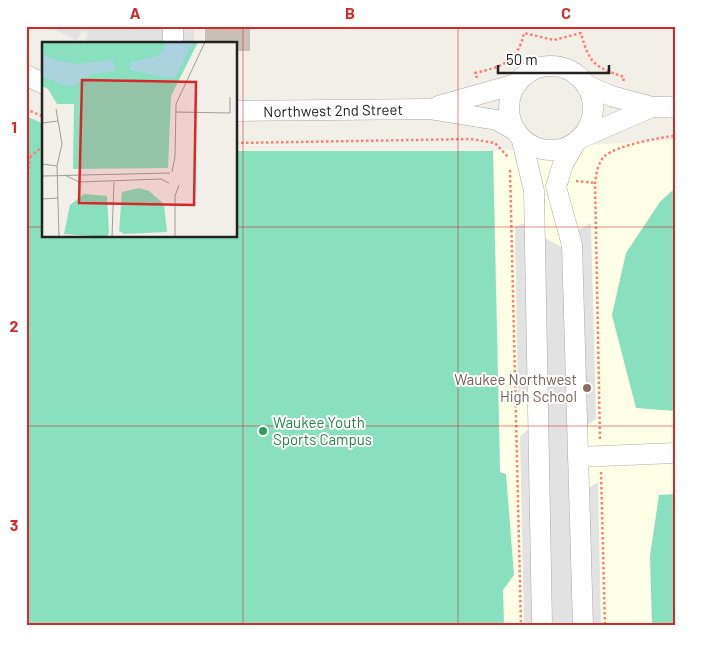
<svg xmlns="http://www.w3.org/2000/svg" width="701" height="652" viewBox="0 0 701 652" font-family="Barlow,sans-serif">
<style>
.education{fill:#ffffe5}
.pitch{fill:#88e0be}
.parking{fill:#e2e2e2}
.building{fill:#c7bfb8}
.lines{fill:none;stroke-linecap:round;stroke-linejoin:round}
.minor-casing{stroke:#a9a9a9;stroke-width:21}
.path{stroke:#fa8072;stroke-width:2.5;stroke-dasharray:2.5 2.5;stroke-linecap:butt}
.minor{stroke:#fff;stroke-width:20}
.grid{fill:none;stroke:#d62828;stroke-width:1;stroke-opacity:0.55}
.education-dot{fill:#8d6e63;stroke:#fff;stroke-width:2}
.leisure-dot{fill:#2e9e5b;stroke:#fff;stroke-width:2}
.labels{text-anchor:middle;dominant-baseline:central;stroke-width:4;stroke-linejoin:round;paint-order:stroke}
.street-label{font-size:15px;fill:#222;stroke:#fff}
.education-label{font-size:15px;fill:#785e54;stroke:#fff;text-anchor:end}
.leisure-label{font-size:15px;fill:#27864d;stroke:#fff;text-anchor:start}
.inset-road{fill:none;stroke:#9f9d99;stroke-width:1}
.view{fill:#d62828;fill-opacity:0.15;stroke:#d62828;stroke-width:2.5}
.inset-edge{fill:none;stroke:#222;stroke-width:2.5}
.neatline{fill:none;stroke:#d62828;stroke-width:2}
.grid-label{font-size:16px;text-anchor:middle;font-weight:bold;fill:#d62828}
</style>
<rect width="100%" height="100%" fill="#f2efe9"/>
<polygon class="education" points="675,140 675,626 504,626 493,151"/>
<g class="pitch">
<polygon points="26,116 44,124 44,236 236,236 236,151 493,151 500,472 506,474 514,575 503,590 504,626 26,626"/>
<polygon points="675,188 675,411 636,408 612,315 626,253 660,202"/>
<polygon points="675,494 675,626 652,626 650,556 659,495"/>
</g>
<g class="parking">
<polygon points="47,26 194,26 194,41 152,41 151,44 85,44 88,34 82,30 77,41"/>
<polygon points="527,222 535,232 565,249 566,237 591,223 596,419 583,428 586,490 598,482 601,626 524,626 520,436 532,426 530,389 518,397 515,227"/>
</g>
<polygon class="building" points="205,26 250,26 250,51 236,51 236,44 205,44"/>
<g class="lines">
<defs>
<g id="minor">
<polyline points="173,26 173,44"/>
<circle cx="551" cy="108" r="42"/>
<polyline points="26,75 44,84"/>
<polyline points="586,85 611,96 652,107 675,107"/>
<polyline points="438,106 516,84"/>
<polyline points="236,111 429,109 497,120 513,129"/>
<polyline points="581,138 652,107"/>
<polyline points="522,140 534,191 542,626"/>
<polyline points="575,143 563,164 556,187 572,245 583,626"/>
<polyline points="578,457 675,453"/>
</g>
</defs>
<use href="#minor" class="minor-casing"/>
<g class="path">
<path d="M 477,78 L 475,73 C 501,67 518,62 524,33 L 554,40 L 581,33 C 589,64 595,67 624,77 L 623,83"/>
<polyline points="26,109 44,117"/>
<polyline points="236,143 471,139 495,143 508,157"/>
<polyline points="26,147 30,157 26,188"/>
<polyline points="30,157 44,145"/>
<polyline points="510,170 521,626"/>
<polyline points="576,181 595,183"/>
<path d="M 600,439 L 595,183 C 596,174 598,161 606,155 C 617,146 660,137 675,136"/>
<polyline points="601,472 605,626"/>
</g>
<use href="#minor" class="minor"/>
</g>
<path class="grid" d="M 243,26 L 243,626M 458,26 L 458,626M 26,227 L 44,227M 236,227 L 675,227M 26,426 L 675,426"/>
<circle class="education-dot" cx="587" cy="388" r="5"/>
<circle class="leisure-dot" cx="263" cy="431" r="5"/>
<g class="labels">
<g class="street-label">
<text transform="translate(333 110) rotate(-1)">Northwest 2nd Street</text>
</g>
<g class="education-label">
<text x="577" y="379">Waukee Northwest<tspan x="577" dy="17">High School</tspan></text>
</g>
<g class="leisure-label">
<text x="273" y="422">Waukee Youth<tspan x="273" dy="17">Sports Campus</tspan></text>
</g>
</g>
<g transform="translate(42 42)">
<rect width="195" height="195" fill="#f2efe9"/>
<path d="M 0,0 L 156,0 L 129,54 L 126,126 L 31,127 L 32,62 L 15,62 L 6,47 L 0,44 ZM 97,146 L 107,149 L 122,162 L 125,190 L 82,192 L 77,189 L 80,150 ZM 42,152 L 65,154 L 67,191 L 64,195 L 22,192 L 28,163 Z" fill="#88e0be"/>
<path d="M 125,0 L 151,0 L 132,37 L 88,28 L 88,20 L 117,14 ZM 0,11 L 13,18 L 35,22 L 71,18 L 73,29 L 49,32 L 31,44 L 21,43 L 0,34 Z" fill="#aad3df"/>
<path class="inset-road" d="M 14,67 L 20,102 L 15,124M 134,70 L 188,71 L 188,55M 0,81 L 16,79M 0,122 L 15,124 L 17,195M 130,130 L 133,115 L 134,62 L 163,0M 23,133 L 37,140 L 119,137 L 127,141M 0,134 L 128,131M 0,157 L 16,156M 70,195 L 72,140M 133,195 L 133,154 L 137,143"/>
<path class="view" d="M 40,38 L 154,40 L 152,163 L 37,161 Z"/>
<rect width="195" height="195" class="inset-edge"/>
</g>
<rect width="701" height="652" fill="none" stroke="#ffffff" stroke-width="55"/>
<path d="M498 65v8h111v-8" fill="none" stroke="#222222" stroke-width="2.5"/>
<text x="506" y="65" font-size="15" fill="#222222" stroke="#ffffff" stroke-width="4" paint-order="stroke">50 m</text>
<rect x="28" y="28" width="646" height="596" class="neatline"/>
<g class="grid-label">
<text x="135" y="19">A</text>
<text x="350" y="19">B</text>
<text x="566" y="19">C</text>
<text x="14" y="133">1</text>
<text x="14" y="332">2</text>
<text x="14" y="531">3</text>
</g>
</svg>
